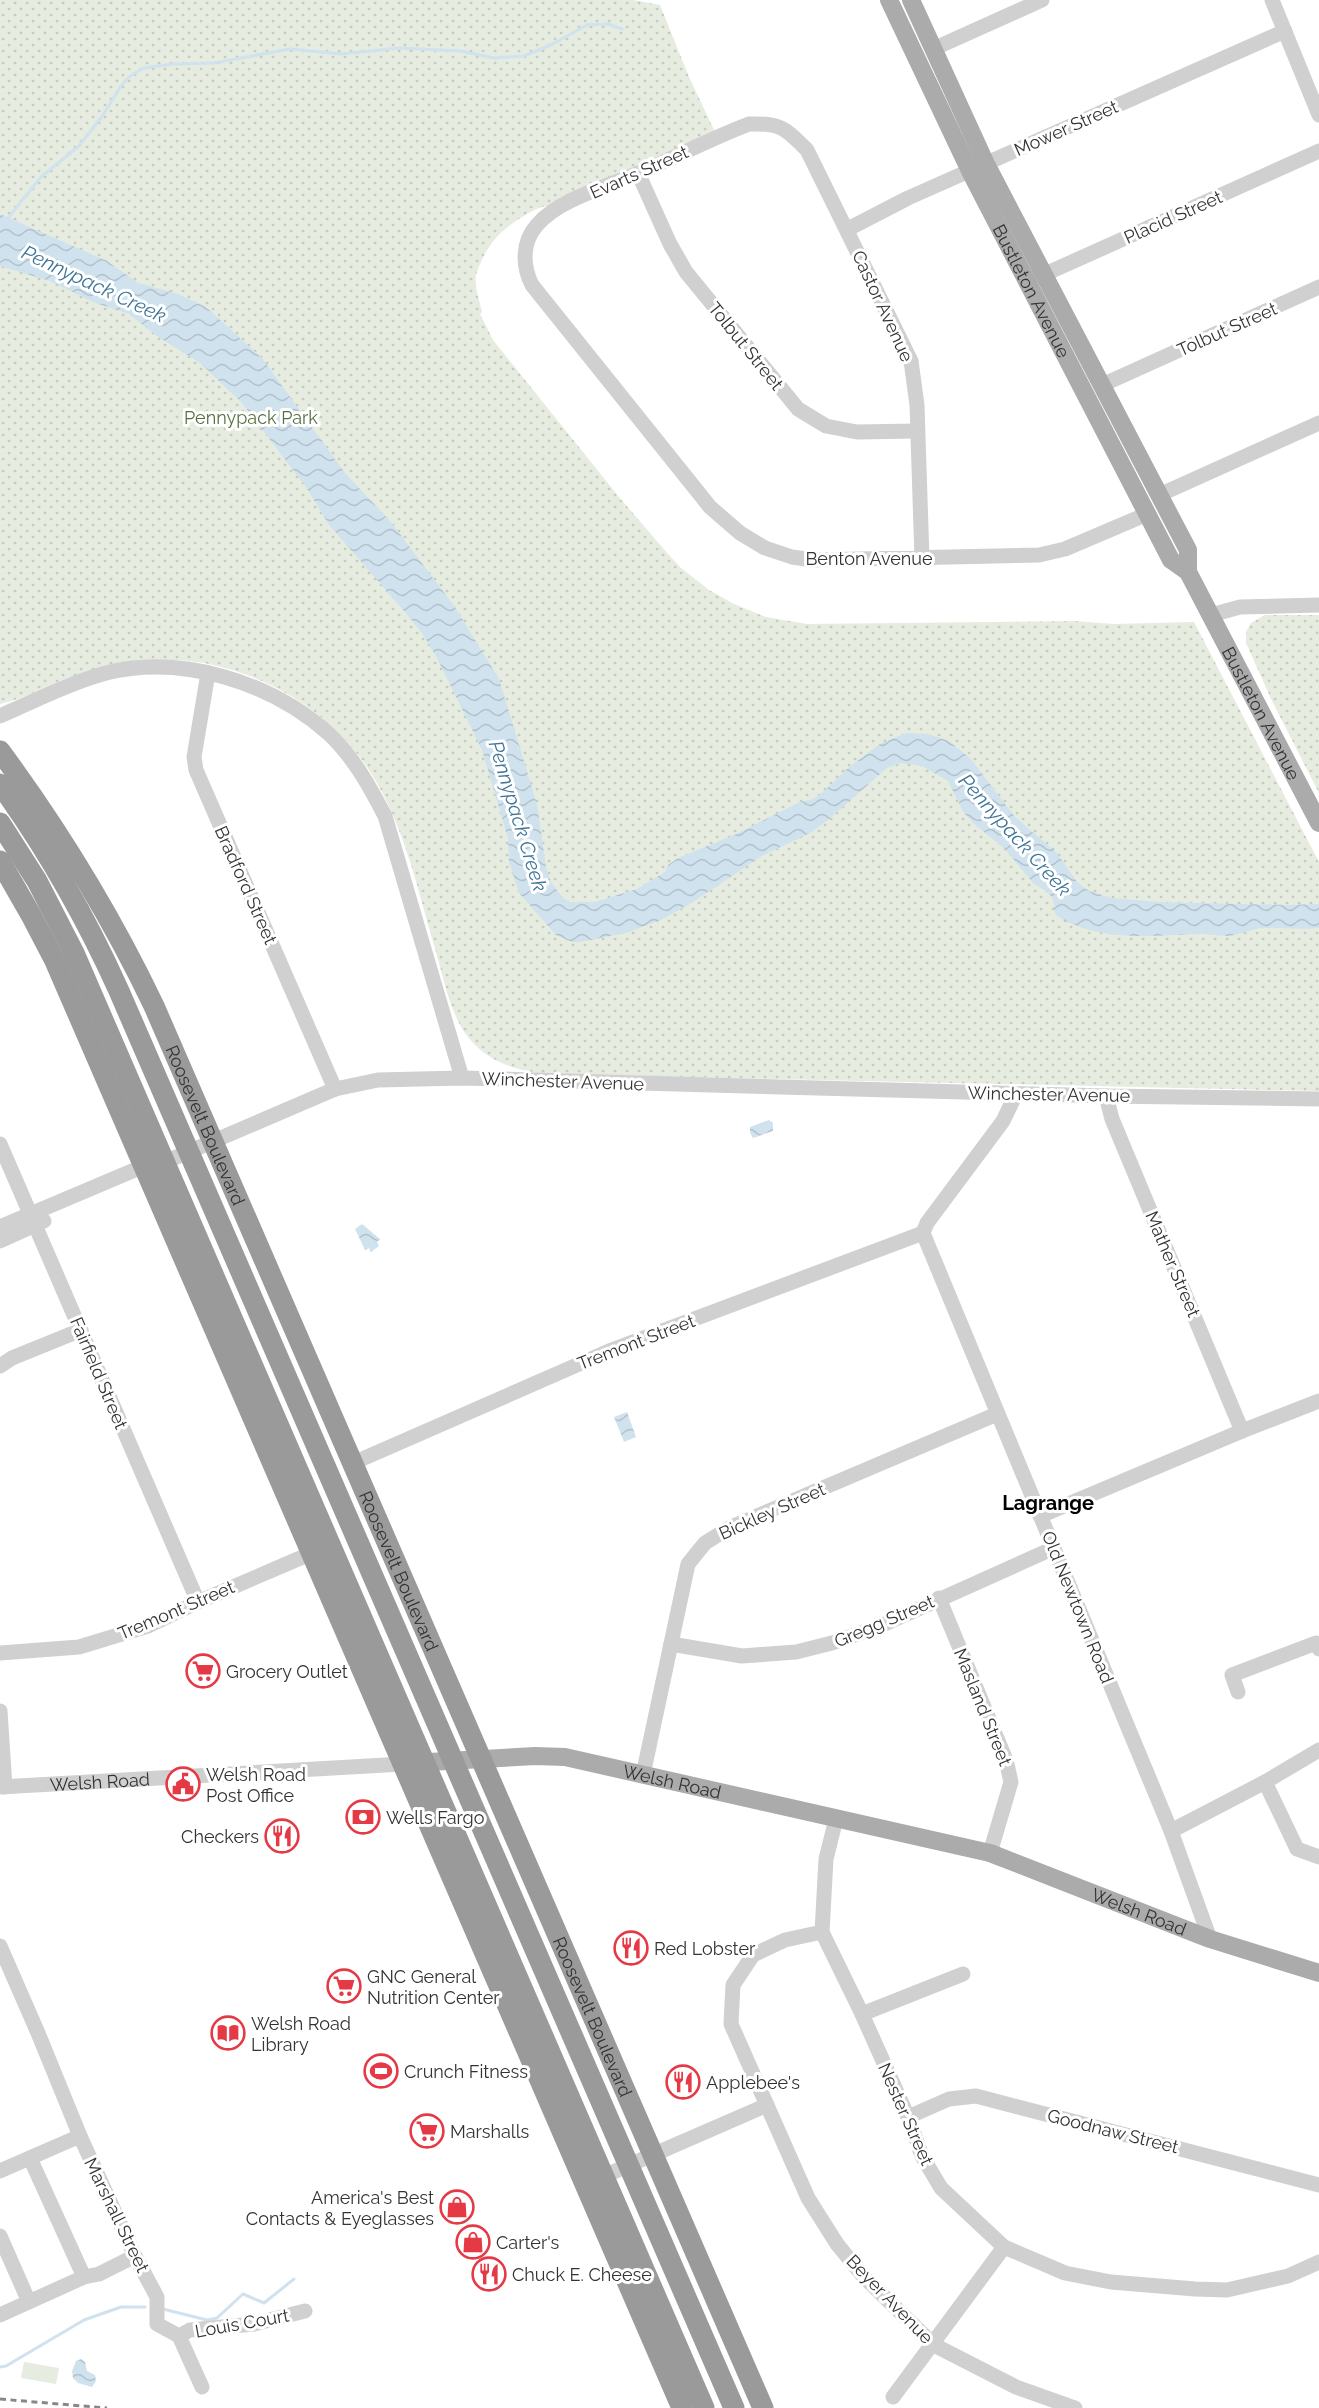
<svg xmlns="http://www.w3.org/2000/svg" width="1319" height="2408" viewBox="0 0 1319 2408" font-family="Raleway,sans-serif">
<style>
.park{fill:url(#park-dots)}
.pitch{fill:#e6ecdf}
.water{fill:url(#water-waves)}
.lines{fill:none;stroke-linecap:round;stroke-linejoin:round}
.stream{stroke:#cfe2ee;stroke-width:3}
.minor{stroke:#d0d0d0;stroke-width:15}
.major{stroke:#ababab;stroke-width:18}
.highway{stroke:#9a9a9a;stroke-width:21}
.rail{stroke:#888;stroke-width:3;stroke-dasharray:6 4.5;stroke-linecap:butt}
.labels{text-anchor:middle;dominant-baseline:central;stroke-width:6;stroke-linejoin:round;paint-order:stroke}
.street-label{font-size:18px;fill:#333;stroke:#fff}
.park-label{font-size:18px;fill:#56703f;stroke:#fff}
.poi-label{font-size:18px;fill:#333;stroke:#fff;text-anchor:start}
.water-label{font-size:20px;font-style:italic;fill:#3f7597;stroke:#fff}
.neighbourhood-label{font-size:20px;font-weight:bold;fill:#000;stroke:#fff}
</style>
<defs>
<pattern id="park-dots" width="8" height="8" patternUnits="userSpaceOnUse" patternTransform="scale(1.5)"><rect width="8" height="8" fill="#e6ecdf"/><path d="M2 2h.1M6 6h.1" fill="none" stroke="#c6cbc0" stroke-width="1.8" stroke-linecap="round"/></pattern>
<pattern id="water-waves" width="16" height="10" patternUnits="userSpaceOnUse" patternTransform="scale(1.5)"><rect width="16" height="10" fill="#cfe2ee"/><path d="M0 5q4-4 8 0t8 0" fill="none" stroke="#b2c2cd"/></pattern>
</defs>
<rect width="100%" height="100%" fill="#fff"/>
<g class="park">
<path d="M 0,0 L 633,0 L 660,5 L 689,77 L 715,132 L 552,206 C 539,203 505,227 496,238 C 487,248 480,262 476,275 C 474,287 480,301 482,312 L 480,314 L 493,340 L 619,497 L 668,554 L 681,568 L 709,590 L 734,604 L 766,617 L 807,624 L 1075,621 L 1113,624 L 1194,622 L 1319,862 L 1319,1091 L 542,1074 C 511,1069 484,1060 465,1033 C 449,1009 444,979 436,952 C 406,849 391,756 291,696 C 255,675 212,660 170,660 C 153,661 134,666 117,669 C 101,672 83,673 68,678 C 44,686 24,699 0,704 Z"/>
<polygon points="1265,615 1319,615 1319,793 1272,701 1246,643 1246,632 1251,623"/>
</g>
<polygon class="pitch" points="24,2362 59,2368 56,2384 21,2378"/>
<g class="water">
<path d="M 0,214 L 107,261 L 138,283 L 178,294 L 206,307 L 262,358 L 345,473 L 391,522 L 455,607 L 499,679 L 537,804 L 546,867 L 551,882 L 562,897 L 570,902 L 595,902 L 637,889 L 665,872 L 668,865 L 678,858 L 734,835 L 800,802 L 813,799 L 822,793 L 848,768 L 880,744 L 906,733 L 928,734 L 949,741 L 971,759 L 1015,817 L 1056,852 L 1077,882 L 1089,891 L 1111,898 L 1159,902 L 1287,905 L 1319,904 L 1319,928 C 1300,930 1282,927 1263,928 C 1251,929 1240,935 1227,936 C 1216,936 1206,933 1195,934 C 1150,936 1094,942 1055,914 L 1053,898 L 1046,891 L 1034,884 L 1004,848 L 974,824 L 964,813 L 948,781 L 922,766 L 901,763 L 887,768 L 828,820 L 810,833 L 762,856 L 690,904 L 661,920 L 626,933 L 580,942 L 572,942 L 556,935 L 519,893 L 509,862 L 508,838 L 482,750 L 437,658 L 424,636 L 405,612 L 329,525 L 306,487 L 242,403 L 200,363 L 157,336 L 129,314 L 93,302 L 50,281 L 0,266 Z"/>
<polygon points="769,1120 773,1123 773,1131 753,1138 750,1133 750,1127"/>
<polygon points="362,1224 380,1239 377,1242 379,1246 371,1252 369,1248 365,1250 355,1229"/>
<polygon points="627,1412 636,1437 624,1442 614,1417"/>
<polygon points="81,2359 85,2362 87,2371 95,2375 96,2381 92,2387 78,2383 73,2378 72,2371 76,2361"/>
</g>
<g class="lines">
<g class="stream">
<polyline points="8,218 41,177 79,146 103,115 121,86 130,76 144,68 174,64 214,63 290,49 341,54 400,48 460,51 494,58 524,56 553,44 587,25 608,24 622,29"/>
<polyline points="163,2309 207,2320 217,2318 243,2294 264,2303 294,2279"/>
<polyline points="0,2367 6,2366 84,2320 121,2307 145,2307"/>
</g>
<g class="minor">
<polyline points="1272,0 1319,115"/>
<polyline points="933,49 1042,0"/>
<polyline points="638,173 670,244 686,272 798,409 826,426 857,432 916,431"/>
<polyline points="848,229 908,198 1285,31"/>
<polyline points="1034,279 1319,151"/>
<polyline points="1102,385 1319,287"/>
<polyline points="1159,495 1319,423"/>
<path d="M 922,559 L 917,405 L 911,361 L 807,150 C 785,128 781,123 749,124 C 712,138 676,157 639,173 C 609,186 559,199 537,225 C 522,242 522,265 532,285 L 710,507 L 740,533 L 765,548 L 792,557 L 813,560 L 1039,555 L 1065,549 L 1147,514"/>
<polyline points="1211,615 1240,607 1319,605"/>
<polyline points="208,673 194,757 196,770 335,1089"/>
<path d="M 0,716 C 34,701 70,683 106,673 C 182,654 270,682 328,733 C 353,756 370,787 385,816 L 462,1078"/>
<polyline points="1016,1094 1003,1121 927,1223 923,1233 1171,1831 1210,1939"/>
<polyline points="1106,1096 1112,1119 1242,1431"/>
<polyline points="0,1144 198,1602"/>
<polyline points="0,1227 144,1166 165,1162 335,1089 378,1080 462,1078 1106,1096 1319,1099"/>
<polyline points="0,1241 44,1221"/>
<polyline points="0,1366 12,1358 81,1330"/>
<polyline points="353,1463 609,1351 923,1233"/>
<polyline points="1040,1516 1242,1431 1319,1401"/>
<polyline points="939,1598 1006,1760 1011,1782 990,1853"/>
<polyline points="671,1644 742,1656 796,1652 832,1643 878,1627 1054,1548"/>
<polyline points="0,1653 79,1647 148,1626 198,1602 312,1553"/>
<polyline points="1238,1692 1232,1675 1316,1643 1319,1649"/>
<polyline points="0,1711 5,1787"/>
<polyline points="643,1775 688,1564 705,1543 729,1528 997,1414"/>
<polyline points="1265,1782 1297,1849 1319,1857"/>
<path id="s1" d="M 0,1787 L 403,1764"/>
<polyline points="836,1819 826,1859 822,1932 862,2014 908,2117 922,2156 941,2188 1004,2247 1065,2273 1111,2282 1195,2289 1227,2290 1288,2276 1319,2262"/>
<polyline points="1171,1831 1265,1782 1319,1750"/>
<polyline points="822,1932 785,1940 753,1955 733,1985 731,2024 808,2198 837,2244 864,2277 934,2345 1016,2387 1075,2408"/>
<polyline points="0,1946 38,2033 80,2136 135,2256 157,2297 157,2324 179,2336 202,2387"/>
<polyline points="862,2014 963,1974"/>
<polyline points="908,2117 949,2099 976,2096 1319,2185"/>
<polyline points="30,2158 84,2277"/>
<polyline points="0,2171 80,2136"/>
<polyline points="599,2182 604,2176 767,2105"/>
<polyline points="0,2236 29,2302"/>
<polyline points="0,2315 84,2277 99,2274 135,2256"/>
<polyline points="179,2336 190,2330 254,2324 305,2311"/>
<polyline points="893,2397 1004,2247"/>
</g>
<g class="major">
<path id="s2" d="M 889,0 L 970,171 L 1171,560 L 1188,572 L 1319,823"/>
<polyline points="911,0 986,164 1188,550 1188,572"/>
<path id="s3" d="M 411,1763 L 535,1756 L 565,1757 L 990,1853 L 1210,1939 L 1319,1973"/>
</g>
<g class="highway">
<path id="s4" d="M 0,751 C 59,831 111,916 154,1006 L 763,2408"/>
<path d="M 0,784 C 47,849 86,918 119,991 L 734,2408"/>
<polyline points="0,823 37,881 74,953 704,2408"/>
<polyline points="0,861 31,915 55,961 682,2408"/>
</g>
<polyline class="rail" points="0,2399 107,2408"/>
</g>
<defs>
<symbol id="supermarket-ring" viewBox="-11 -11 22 22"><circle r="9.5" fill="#fff" stroke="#e63946" stroke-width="1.5"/><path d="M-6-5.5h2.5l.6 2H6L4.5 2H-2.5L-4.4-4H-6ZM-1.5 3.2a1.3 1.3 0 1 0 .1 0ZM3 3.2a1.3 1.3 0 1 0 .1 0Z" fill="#e63946"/></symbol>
<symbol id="civic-ring" viewBox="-11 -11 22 22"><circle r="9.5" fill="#fff" stroke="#e63946" stroke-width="1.5"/><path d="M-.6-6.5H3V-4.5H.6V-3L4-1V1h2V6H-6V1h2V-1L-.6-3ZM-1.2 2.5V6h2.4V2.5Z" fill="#e63946"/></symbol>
<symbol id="bank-ring" viewBox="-11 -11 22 22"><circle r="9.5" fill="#fff" stroke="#e63946" stroke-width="1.5"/><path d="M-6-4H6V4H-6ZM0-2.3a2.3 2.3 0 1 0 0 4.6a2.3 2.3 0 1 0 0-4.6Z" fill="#e63946"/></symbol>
<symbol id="restaurant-ring" viewBox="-11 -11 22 22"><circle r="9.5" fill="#fff" stroke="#e63946" stroke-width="1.5"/><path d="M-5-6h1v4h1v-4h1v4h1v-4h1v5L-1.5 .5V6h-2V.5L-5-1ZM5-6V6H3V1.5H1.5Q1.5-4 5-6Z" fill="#e63946"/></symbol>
<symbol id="library-ring" viewBox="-11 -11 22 22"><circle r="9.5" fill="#fff" stroke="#e63946" stroke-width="1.5"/><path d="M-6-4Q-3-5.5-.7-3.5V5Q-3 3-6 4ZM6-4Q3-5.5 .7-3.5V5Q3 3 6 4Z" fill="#e63946"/></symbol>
<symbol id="stadium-ring" viewBox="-11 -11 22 22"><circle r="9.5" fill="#fff" stroke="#e63946" stroke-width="1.5"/><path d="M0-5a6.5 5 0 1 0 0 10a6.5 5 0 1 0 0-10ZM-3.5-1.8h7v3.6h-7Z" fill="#e63946"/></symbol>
<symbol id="shop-ring" viewBox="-11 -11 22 22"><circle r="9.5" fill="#fff" stroke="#e63946" stroke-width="1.5"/><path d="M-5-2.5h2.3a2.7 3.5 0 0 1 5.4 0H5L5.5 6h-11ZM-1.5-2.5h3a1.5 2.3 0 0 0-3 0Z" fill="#e63946"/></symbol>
</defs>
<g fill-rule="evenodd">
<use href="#supermarket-ring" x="184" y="1652" width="38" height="38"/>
<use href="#civic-ring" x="164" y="1765" width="38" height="38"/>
<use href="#bank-ring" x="344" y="1798" width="38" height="38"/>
<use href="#restaurant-ring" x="263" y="1817" width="38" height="38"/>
<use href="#restaurant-ring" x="612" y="1929" width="38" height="38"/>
<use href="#supermarket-ring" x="325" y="1967" width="38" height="38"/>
<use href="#library-ring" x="209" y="2014" width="38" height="38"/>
<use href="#stadium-ring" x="362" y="2052" width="38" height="38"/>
<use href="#restaurant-ring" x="664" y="2063" width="38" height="38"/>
<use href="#supermarket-ring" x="408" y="2112" width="38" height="38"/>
<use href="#shop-ring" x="438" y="2188" width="38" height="38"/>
<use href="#shop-ring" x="454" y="2223" width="38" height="38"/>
<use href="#restaurant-ring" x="470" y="2255" width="38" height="38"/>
</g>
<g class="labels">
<g class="street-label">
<text transform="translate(1066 128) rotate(-24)">Mower Street</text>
<text transform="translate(639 172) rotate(-24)">Evarts Street</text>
<text transform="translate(1173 217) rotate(-24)">Placid Street</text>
<text stroke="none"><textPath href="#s2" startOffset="324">Bustleton Avenue</textPath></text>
<text transform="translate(883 306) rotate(65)">Castor Avenue</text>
<text transform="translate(1227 329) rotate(-24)">Tolbut Street</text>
<text transform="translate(746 346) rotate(51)">Tolbut Street</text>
<text x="869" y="558">Benton Avenue</text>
<text stroke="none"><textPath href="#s2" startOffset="807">Bustleton Avenue</textPath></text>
<text transform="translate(246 885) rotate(66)">Bradford Street</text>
<text transform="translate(563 1081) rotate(2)">Winchester Avenue</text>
<text transform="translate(1049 1094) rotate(1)">Winchester Avenue</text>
<text stroke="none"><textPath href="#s4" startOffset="428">Roosevelt Boulevard</textPath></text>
<text transform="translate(1173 1264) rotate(67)">Mather Street</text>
<text transform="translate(636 1342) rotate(-21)">Tremont Street</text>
<text transform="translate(99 1373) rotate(67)">Fairfield Street</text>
<text transform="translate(772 1511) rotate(-24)">Bickley Street</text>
<text stroke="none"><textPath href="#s4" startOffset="914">Roosevelt Boulevard</textPath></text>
<text transform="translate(1078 1607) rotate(68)">Old Newtown Road</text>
<text transform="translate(176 1610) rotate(-23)">Tremont Street</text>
<text transform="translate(884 1621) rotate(-23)">Gregg Street</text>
<text transform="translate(983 1707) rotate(68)">Masland Street</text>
<text stroke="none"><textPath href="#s1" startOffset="100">Welsh Road</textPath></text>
<text stroke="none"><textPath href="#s3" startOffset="264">Welsh Road</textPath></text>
<text stroke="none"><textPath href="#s3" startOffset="750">Welsh Road</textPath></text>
<text stroke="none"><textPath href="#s4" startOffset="1400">Roosevelt Boulevard</textPath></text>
<text transform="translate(906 2114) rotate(66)">Nester Street</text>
<text transform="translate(1113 2131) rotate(14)">Goodnaw Street</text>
<text transform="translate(117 2215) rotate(64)">Marshall Street</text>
<text transform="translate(890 2299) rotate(46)">Beyer Avenue</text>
<text transform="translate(242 2323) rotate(-10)">Louis Court</text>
</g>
<g class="park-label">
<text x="251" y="417">Pennypack Park</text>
</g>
<g class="poi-label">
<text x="226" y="1671">Grocery Outlet</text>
<text x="206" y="1774">Welsh Road<tspan x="206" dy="21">Post Office</tspan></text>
<text x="386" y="1817">Wells Fargo</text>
<text x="259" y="1836" text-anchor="end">Checkers</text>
<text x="654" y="1948">Red Lobster</text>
<text x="367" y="1976">GNC General<tspan x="367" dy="21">Nutrition Center</tspan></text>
<text x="251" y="2023">Welsh Road<tspan x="251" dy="21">Library</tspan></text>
<text x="404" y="2071">Crunch Fitness</text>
<text x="706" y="2082">Applebee's</text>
<text x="450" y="2131">Marshalls</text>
<text x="434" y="2197" text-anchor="end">America's Best<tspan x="434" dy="21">Contacts &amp; Eyeglasses</tspan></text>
<text x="496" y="2242">Carter's</text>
<text x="512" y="2274">Chuck E. Cheese</text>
</g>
<g class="water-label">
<text transform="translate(94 284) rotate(25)">Pennypack Creek</text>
<text transform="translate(518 816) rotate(73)">Pennypack Creek</text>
<text transform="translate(1015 835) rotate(48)">Pennypack Creek</text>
</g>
<g class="neighbourhood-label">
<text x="1048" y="1503">Lagrange</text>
</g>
</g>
</svg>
